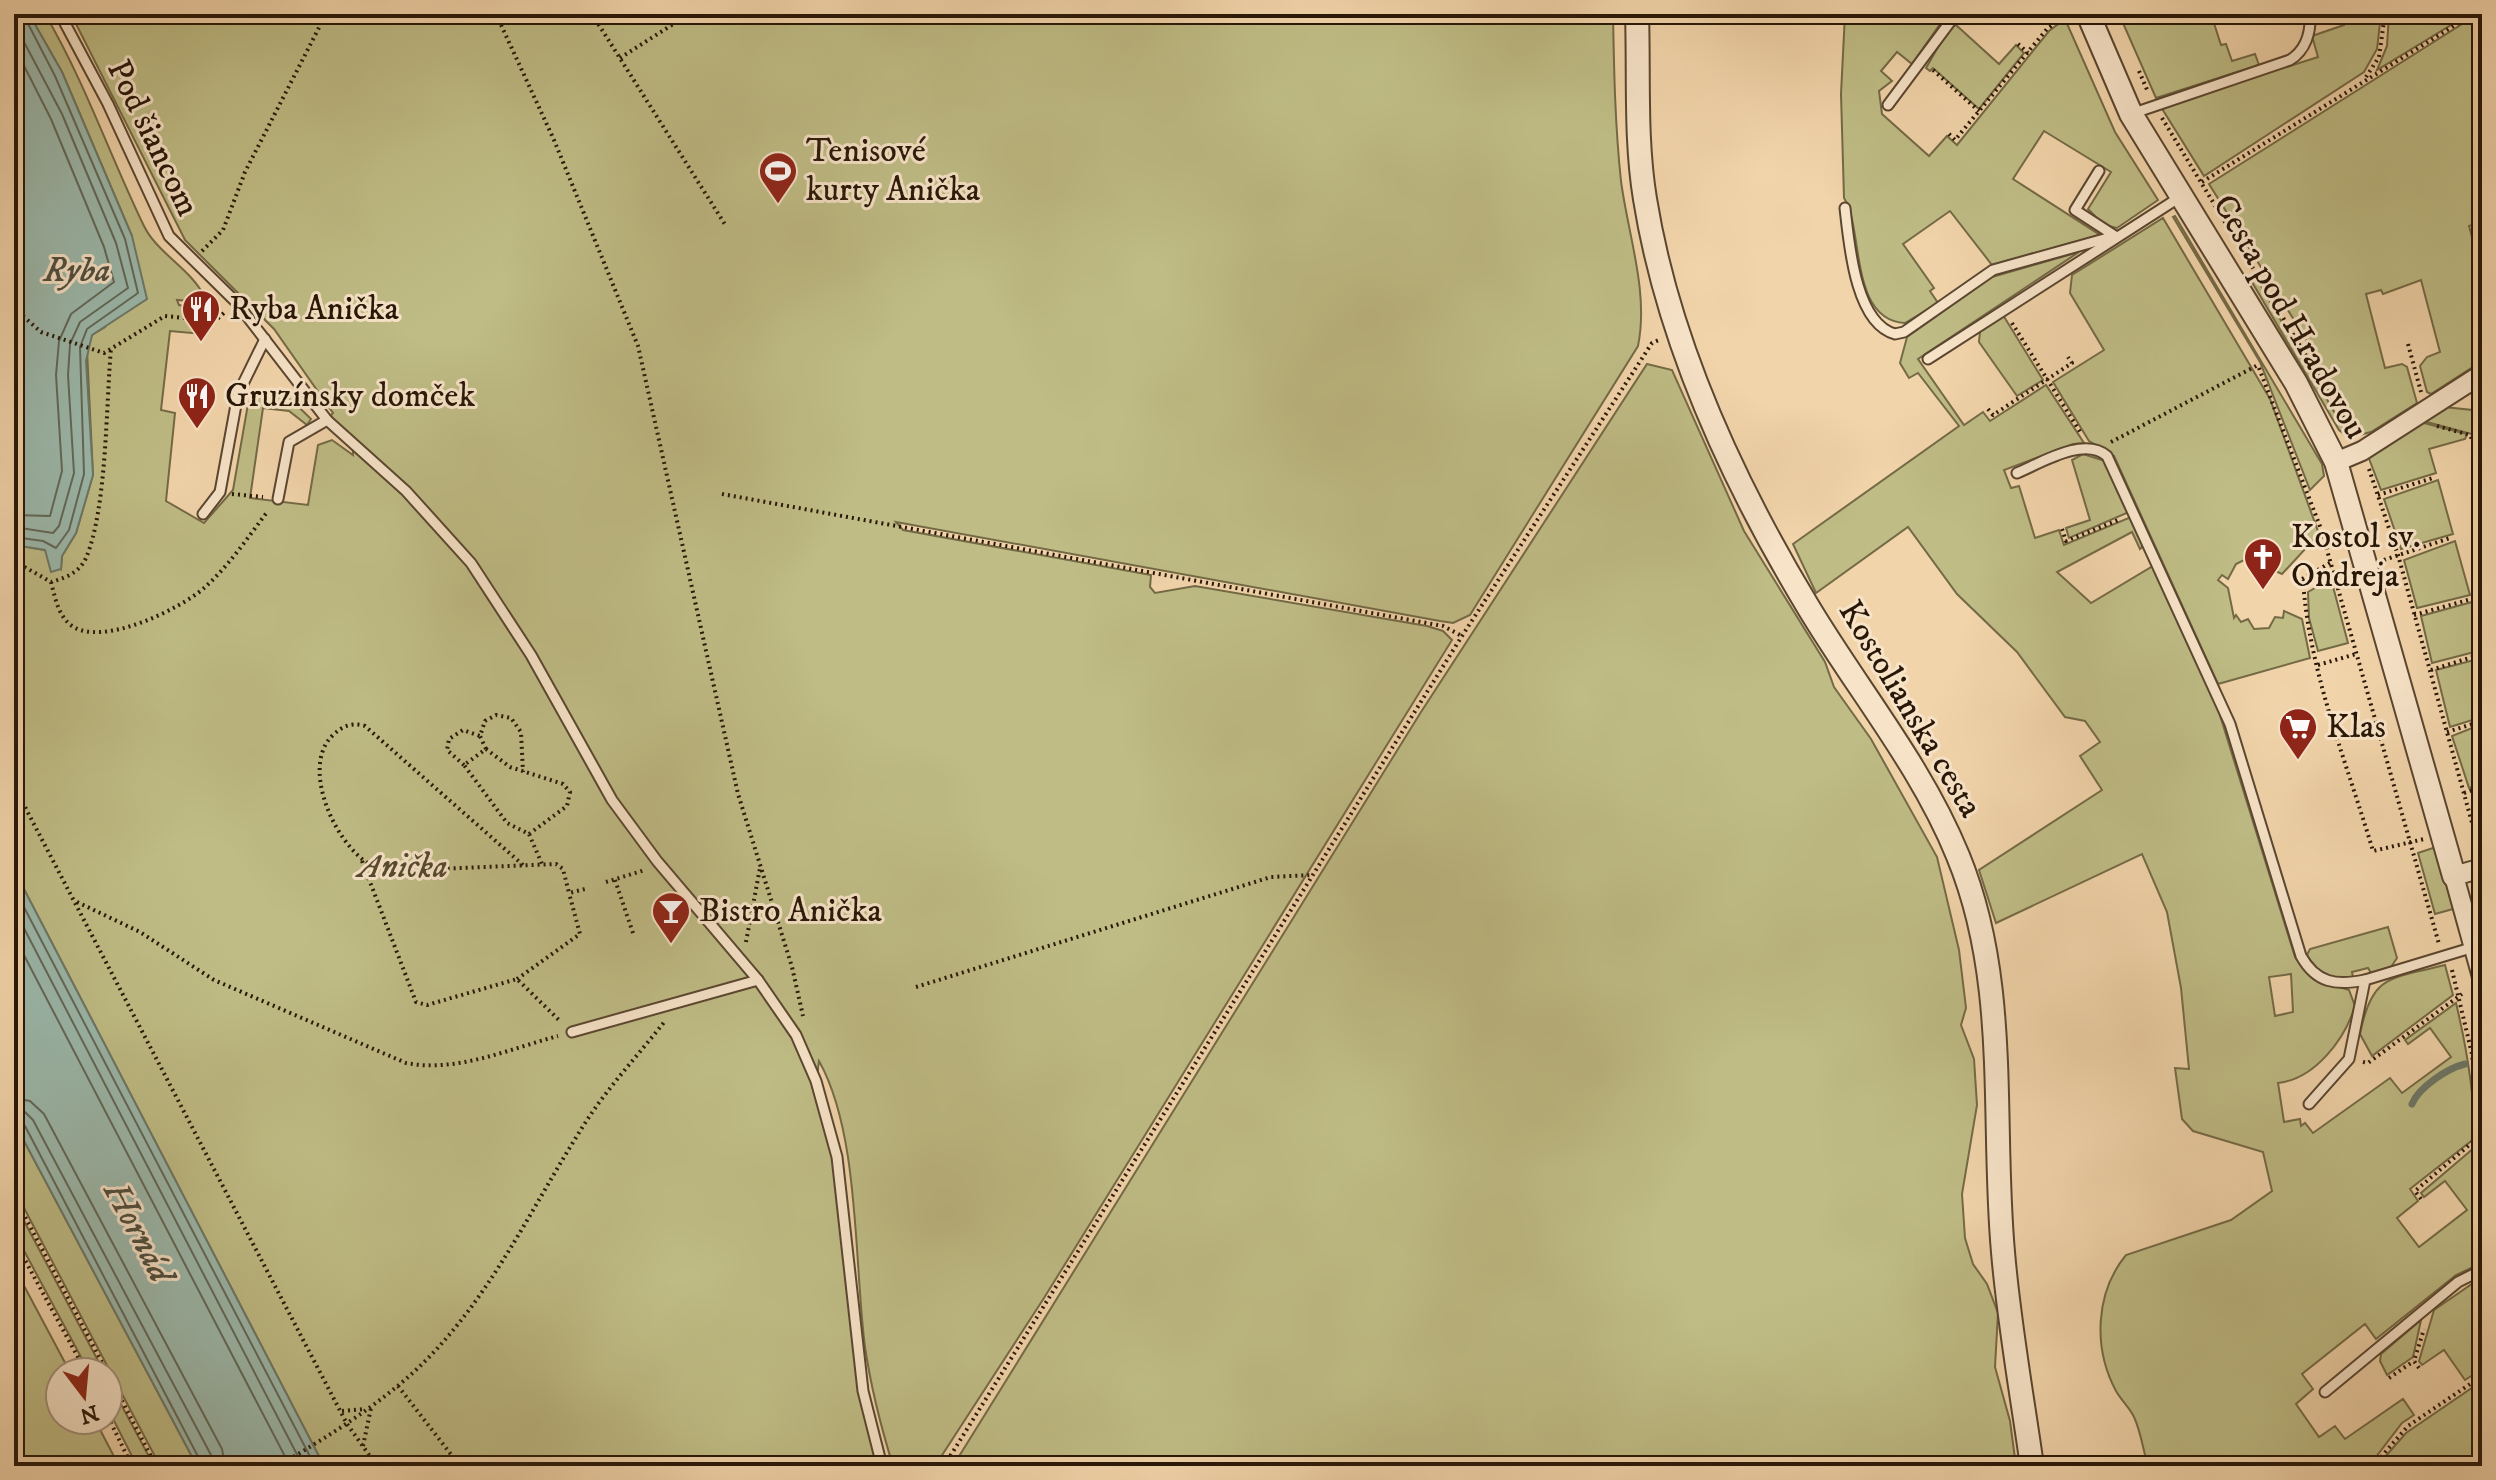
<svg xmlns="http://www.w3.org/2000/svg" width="2496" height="1480" viewBox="0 0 2496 1480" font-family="'IM FELL DW Pica',serif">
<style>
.green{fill:#bfbc85;stroke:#746a46;stroke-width:2;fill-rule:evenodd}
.water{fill:#9bb8ab;stroke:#6d7869;stroke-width:2}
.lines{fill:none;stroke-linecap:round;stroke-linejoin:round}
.shore{stroke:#626859;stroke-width:2}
.stream{stroke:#6d7869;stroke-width:7}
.service-casing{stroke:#5a4630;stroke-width:13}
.minor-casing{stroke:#5a4630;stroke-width:22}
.tertiary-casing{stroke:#5a4630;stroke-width:26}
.path{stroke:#281707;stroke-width:4;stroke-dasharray:2 4;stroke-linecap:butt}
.service{stroke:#f7e3c8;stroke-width:9}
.minor{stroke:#f7e3c8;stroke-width:18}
.tertiary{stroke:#f7e3c8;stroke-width:22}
.labels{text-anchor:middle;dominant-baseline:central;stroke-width:6;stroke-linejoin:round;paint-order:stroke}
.street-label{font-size:34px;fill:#281707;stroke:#f7e3c8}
.poi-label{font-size:34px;fill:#281707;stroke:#f7e3c8;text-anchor:start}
.park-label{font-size:34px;font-style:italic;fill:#55492d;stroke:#f7e3c8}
.water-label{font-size:36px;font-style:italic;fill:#504f40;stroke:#f7e3c8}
</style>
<rect width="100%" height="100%" fill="#f2d4aa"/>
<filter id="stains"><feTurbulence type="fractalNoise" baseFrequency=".0025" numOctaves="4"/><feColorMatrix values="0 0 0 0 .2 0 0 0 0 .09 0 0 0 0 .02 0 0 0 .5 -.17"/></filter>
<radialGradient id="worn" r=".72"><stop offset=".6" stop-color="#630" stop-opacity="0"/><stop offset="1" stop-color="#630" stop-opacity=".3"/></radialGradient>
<g class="green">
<path d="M 29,14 L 45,14 C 85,82 110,156 144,226 C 157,253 191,269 204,296 L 201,302 L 177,300 L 179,305 L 206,309 L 203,334 L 170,331 L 161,410 L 175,413 L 166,501 L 204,523 L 233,490 L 248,404 L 258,392 C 281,385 296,405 311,419 L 307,425 L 289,411 L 263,408 L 250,498 L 308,505 L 318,445 L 332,440 L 353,455 L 353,444 L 327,420 L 333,413 L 274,329 L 185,240 L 71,14 L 1613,14 C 1614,70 1615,125 1621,181 C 1628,235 1649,292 1638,346 L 1470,615 L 1453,623 L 1440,621 L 896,522 L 903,530 L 1151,575 L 1150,587 L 1155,593 L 1195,586 L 1427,626 L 1443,631 L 1452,640 L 1044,1298 L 935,1466 L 893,1466 C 881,1427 871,1388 865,1347 C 854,1264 860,1134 819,1061 C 814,1087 827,1107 831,1132 C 845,1244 854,1356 882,1466 L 324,1466 L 14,870 L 14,545 L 45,550 L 61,569 L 62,556 L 76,533 L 93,475 L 87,350 L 92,335 L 105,327 L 132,236 L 62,72 Z"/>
<path d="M 1845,14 L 1947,14 L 1912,64 L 1897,52 L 1881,71 L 1892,81 L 1879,91 L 1882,114 L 1929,156 L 1947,136 L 1957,145 L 2049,31 L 2065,19 L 2115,132 L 2158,200 L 2117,228 L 2104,225 L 2088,209 L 2111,172 L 2044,131 L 2013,179 L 2100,235 L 1992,265 L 1950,211 L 1903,244 L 1934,288 L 1930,291 L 1938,303 L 1905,323 C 1849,320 1864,229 1844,198 L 1841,94 Z"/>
<polygon points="2119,14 2211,14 2221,45 2226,44 2232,61 2255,54 2259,65 2156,98"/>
<polygon points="2341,14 2381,14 2377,49 2364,72 2204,176 2161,107 2318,57 2312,36 2344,25"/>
<polygon points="2389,14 2469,14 2377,70 2387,46"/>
<polygon points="2478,14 2482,14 2482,222 2469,226 2482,275 2482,361 2431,394 2427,392 2420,366 2427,357 2440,352 2421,280 2383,294 2381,290 2366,294 2385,368 2402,364 2407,367 2417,403 2371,432 2359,435 2304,336 2209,184"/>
<polygon points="1956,25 1999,64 2016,45 2024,53 1979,109 1933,68 1930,71 1926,68 1949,28"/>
<polygon points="2175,216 2322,464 2324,476 2310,490 2260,362 2173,217"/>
<polygon points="2163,218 2270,399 2319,534 2282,574 2273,570 2274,563 2266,562 2267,559 2260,564 2248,558 2236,564 2228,579 2222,575 2218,580 2228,588 2234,618 2236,615 2241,622 2248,619 2254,629 2269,628 2275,617 2283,618 2284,611 2302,619 2310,658 2218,684 2114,456 2089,441 2053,382 2104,350 2070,293 2072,275"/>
<path d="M 2079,252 L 1918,359 L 1964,425 L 1983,412 L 1990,421 L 2046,385 L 2084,443 L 2073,444 L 2004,470 L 2011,488 L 2019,486 L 2035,538 L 2059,530 L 2064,545 L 2131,517 L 2144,545 L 2140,549 L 2132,532 L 2057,572 L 2091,603 L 2153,566 L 2214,696 L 2295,957 L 2313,979 L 2349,990 L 2355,1006 C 2345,1039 2315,1079 2278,1083 L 2284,1122 L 2300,1119 L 2301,1126 L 2305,1123 L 2313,1133 L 2390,1078 L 2402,1093 L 2451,1057 L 2430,1028 L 2408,1044 L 2405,1040 L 2456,1003 C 2467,1049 2474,1091 2475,1138 L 2410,1189 L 2418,1201 L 2397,1218 L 2419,1247 L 2467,1210 L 2445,1181 L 2424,1197 L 2421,1193 L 2475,1147 L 2482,1263 L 2456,1275 L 2376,1339 L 2365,1324 L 2302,1374 L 2313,1389 L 2296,1404 L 2319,1437 L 2335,1426 L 2345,1439 L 2403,1399 L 2414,1415 L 2402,1423 L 2369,1466 L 2148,1466 C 2143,1450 2141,1432 2134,1417 C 2130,1408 2121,1400 2116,1391 C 2093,1348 2095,1293 2126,1255 L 2231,1220 L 2272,1191 L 2263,1152 L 2193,1131 L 2182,1119 L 2175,1068 L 2189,1069 L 2181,988 L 2167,912 L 2142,854 L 1996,923 L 1979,870 L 2102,790 L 2080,756 L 2100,742 L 2085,721 L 2065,717 L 2017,652 L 1957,594 L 1908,527 L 1816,593 L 1793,544 L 1959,426 L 1918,373 L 1909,378 L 1900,363 L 1907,337 L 1992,277 ZM 2291,974 L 2293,1012 L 2275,1016 L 2269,977 Z"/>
<polygon points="2254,274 2350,439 2339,430 2249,277"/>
<polygon points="2003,315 2043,380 2017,396 1979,342 1980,331"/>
<polygon points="1647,364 1672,370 1744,531 1825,662 1834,687 1871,739 1937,857 1959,950 1966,1008 1961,1025 1974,1059 1977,1105 1962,1194 1965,1238 1973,1264 1987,1284 1998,1313 1995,1367 2010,1421 2016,1466 953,1466 1421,712"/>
<polygon points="2444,407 2482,411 2482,452 2472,434 2423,421"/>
<polygon points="2420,422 2467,434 2465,439 2429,449 2436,473 2381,490 2368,456"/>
<polygon points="2083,454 2105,461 2129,512 2069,538 2066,528 2090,520 2072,460"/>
<polygon points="2438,480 2453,534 2401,549 2384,499"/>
<polygon points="2455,541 2470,595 2417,608 2404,560"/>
<polygon points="2331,579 2348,643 2318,651 2309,618 2308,592"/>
<polygon points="2472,602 2482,650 2432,663 2421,616"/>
<polygon points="2482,658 2482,717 2450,727 2436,670"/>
<polygon points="2482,724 2482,784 2469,788 2452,736"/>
<polygon points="2436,847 2453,909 2435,914 2418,853"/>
<path d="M 2388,927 L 2397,958 L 2391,967 L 2371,973 L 2368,968 L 2352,972 L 2353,977 C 2332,981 2317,973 2307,955 L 2310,949 Z"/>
<path d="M 2445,965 L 2453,995 L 2372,1056 L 2360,1034 C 2372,973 2391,979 2445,965 Z"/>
<polygon points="14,1122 197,1466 160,1466 14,1189"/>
<polygon points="14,1202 104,1372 89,1372 14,1232"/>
<polygon points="14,1267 70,1372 60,1372 60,1420 95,1420 119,1466 14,1466"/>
<polygon points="2482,1277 2482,1369 2465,1380 2444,1350 2422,1365 2419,1361 2434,1310"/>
<polygon points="2421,1320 2413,1357 2387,1375 2380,1361 2381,1354"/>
<polygon points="108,1380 154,1466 137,1466 108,1409"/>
<polygon points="2482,1381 2480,1466 2377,1466 2406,1433"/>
</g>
<g class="water">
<polygon points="14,14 29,14 62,72 132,236 147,299 92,335 86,361 93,475 76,533 62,556 61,569 51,572 45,550 14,545"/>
<polygon points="14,870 311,1441 324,1466 197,1466 14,1122"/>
</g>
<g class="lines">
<g class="shore">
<polyline points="14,23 62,114 116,243 128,288 80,322 70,344 68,375 74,473 59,526 53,533 14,527"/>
<polyline points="14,46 51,119 104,247 114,282 71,314 59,341 56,375 62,471 50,516 14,515"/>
<polyline points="14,537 43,541 56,548 69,530 84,474 80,347 87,329 138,293 125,239 55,76 23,14"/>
<polyline points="14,888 315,1466"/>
<polyline points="14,909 303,1466"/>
<polyline points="14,936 290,1466"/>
<polyline points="14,1098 30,1101 44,1114 222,1449 225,1466"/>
<polyline points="14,1110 25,1112 33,1120 211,1455 213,1466"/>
<polyline points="14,1121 25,1126 203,1466"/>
</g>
<path class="stream" d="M 2412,1104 C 2419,1087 2448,1068 2465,1064"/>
<defs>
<g id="service">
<polyline points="60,14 108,104 169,236 236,302 327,420 406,491 471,563 531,655 612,800 657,861 758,980 796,1035 816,1081 837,1157 863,1391 882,1466"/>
<polyline points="1888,105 1956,14"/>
<path d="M 2131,114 L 2290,60 C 2306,50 2311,32 2310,14"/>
<path d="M 1845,208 C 1849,243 1855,323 1895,334 L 1904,332 L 1993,270 L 2115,236 L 2075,210 L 2099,171"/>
<polyline points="1928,359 2180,197"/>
<path d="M 2017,473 C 2041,463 2084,436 2107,456 L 2230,724 L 2301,956 C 2316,983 2336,986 2365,980"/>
<polyline points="278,499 289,442 327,420"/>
<polyline points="203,514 220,492 238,394 265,339"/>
<polyline points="572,1032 758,980"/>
<polyline points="2309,1104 2349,1059 2365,980 2474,947"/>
<polyline points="2325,1392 2458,1282 2482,1270"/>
</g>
<g id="minor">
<polyline points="2336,462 2362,451 2482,374"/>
<polyline points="2482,868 2454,876 2482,977"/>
</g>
<g id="tertiary">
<path d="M 1637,14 C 1639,75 1635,139 1645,199 C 1668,342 1733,482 1807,605 C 1857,689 1921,765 1958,856 C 2010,982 1991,1119 2003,1252 C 2009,1324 2022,1395 2032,1466"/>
<polyline points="2088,14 2131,114 2296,383 2336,462 2454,876"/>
</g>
</defs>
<use href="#service" class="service-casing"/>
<use href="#minor" class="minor-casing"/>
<use href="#tertiary" class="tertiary-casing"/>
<g class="path">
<polyline points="496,14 554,140 638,346 738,794 792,967 803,1016"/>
<polyline points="592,14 726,226"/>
<polyline points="2018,44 2028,53"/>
<polyline points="620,58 689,14"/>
<polyline points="1933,70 1979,111"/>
<polyline points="2139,71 2148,92"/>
<polyline points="2366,77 2379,57 2385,14"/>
<polyline points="2162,118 2354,435"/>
<polyline points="1949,134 1955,140 2047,29 2066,15"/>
<polyline points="2202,182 2473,14"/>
<polyline points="202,251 223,230 245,172 326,14"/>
<polyline points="14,308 41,332 104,353 165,316 215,321 225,312"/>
<polyline points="2012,323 2082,435"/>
<polyline points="2408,344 2421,392"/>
<polyline points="2259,368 2321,529 2439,944"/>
<polyline points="1988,409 1993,415 2072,363 2068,357"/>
<polyline points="2437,426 2470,435 2482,460"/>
<polyline points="2111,442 2258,365"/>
<polyline points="2476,466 2482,465"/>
<polyline points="2369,469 2398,555 2479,848"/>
<polyline points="232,494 263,497"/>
<polyline points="722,494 1443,626 1462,636"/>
<polyline points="2378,495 2433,478"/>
<polyline points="2062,529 2066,541 2121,519"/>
<polyline points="2384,560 2450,538"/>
<path d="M 14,561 L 51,582 C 65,578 79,573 86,558 C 107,508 106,405 111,348"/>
<path d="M 2303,580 C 2309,672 2347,763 2373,851 L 2424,839"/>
<path d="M 51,582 C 55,597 58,616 72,626 C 103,647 180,609 204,588 C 229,566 248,537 268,511"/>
<polyline points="2297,582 2330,563"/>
<polyline points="2414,615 2468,600"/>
<polyline points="2318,665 2356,654"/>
<polyline points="2431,670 2482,654"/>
<polyline points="2447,732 2482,721"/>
<polyline points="486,749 480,736 485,721 496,715 511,718 521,732 523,772"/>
<polyline points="464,765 447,750 449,739 463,730 480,736"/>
<polyline points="14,786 347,1424 377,1466"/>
<polyline points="2464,793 2482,787"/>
<polyline points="529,834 567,806 570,792 563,784 510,767 486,749 464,765 507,823 529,834 542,864"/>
<polyline points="362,861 416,1002 427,1005 517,979 561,1022"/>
<path d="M 523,865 L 365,726 C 352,722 342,726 332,736 C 297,771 343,864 386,871 L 556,864 L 563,869 L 569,893 L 585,889"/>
<polyline points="615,880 634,936"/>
<polyline points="606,882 645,870"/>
<path d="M 77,902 L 140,932 L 214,980 L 406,1063 C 456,1073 509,1049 558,1036"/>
<polyline points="746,942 760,868"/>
<polyline points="2452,970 2472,1054 2482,1156"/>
<polyline points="517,979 580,934 569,893"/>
<polyline points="916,987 1271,877 1312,875"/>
<polyline points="2363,1062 2368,1063 2462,994"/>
<polyline points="14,1196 107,1372"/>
<polyline points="2421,1199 2415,1191 2480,1136"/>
<polyline points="14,1240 86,1372"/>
<polyline points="2419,1368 2414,1361 2424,1329"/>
<polyline points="108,1374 156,1466"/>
<polyline points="2389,1378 2414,1361"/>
<polyline points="398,1386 460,1466"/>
<polyline points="342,1411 365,1409"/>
<polyline points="108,1417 132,1466"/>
<polyline points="363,1446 371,1408"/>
<path d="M 278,1466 C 337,1431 398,1394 443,1342 C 503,1274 540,1192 589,1117 C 611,1084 640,1053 665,1021"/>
<polyline points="944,1466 1462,636 1652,343 1661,339"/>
<polyline points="2373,1466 2408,1426 2482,1376"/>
</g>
<use href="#service" class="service"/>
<use href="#minor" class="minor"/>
<use href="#tertiary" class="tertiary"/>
</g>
<defs>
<symbol id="stadium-pin" viewBox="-11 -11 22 30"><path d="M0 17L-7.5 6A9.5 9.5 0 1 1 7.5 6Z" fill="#8f2418" stroke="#f7e3c8"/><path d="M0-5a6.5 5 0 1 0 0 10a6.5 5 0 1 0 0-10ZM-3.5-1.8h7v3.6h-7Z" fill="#fff"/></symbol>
<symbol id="restaurant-pin" viewBox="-11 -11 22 30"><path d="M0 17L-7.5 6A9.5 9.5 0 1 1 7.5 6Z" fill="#8f2418" stroke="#f7e3c8"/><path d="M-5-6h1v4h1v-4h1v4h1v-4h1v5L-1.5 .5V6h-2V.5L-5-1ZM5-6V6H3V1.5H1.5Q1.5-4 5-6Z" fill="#fff"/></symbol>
<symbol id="church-pin" viewBox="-11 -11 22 30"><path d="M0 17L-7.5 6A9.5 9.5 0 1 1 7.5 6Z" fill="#8f2418" stroke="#f7e3c8"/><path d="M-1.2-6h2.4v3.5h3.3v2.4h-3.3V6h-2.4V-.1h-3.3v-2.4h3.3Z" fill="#fff"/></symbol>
<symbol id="supermarket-pin" viewBox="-11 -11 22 30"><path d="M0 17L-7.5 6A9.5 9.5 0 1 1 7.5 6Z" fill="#8f2418" stroke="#f7e3c8"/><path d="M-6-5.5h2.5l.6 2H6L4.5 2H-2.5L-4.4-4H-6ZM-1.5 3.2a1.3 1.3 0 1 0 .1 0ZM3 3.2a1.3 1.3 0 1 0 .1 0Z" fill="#fff"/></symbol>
<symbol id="bar-pin" viewBox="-11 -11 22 30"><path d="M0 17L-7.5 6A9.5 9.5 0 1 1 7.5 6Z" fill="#8f2418" stroke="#f7e3c8"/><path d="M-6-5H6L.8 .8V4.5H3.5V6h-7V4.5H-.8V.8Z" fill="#fff"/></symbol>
</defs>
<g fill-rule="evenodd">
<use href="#stadium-pin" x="756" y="149" width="44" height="60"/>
<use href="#restaurant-pin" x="179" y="287" width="44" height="60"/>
<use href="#restaurant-pin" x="175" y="374" width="44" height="60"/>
<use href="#church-pin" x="2241" y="535" width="44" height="60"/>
<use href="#supermarket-pin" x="2276" y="705" width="44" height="60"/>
<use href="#bar-pin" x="649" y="889" width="44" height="60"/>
</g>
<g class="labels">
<g class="street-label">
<text transform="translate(153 138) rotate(64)">Pod šiancom</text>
<text transform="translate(2290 317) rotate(60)">Cesta pod Hradovou</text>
<text transform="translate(1910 709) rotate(59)">Kostolianska cesta</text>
</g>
<g class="poi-label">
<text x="806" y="151">Tenisové<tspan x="806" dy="39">kurty Anička</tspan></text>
<text x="229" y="309">Ryba Anička</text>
<text x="225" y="396">Gruzínsky domček</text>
<text x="2291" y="537">Kostol sv.<tspan x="2291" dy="39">Ondreja</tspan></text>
<text x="2326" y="727">Klas</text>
<text x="699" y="911">Bistro Anička</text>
</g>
<g class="park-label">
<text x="403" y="867">Anička</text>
</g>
<g class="water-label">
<text x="77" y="270">Ryba</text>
<text transform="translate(138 1232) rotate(62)">Hornád</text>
</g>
</g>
<rect width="2496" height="1480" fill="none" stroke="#f2d4aa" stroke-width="48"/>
<rect x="16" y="16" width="2464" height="1448" fill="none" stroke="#281707" stroke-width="4"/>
<rect x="24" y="24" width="2448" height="1432" fill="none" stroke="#281707" stroke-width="2"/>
<g transform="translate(84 1396) rotate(164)"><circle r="38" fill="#f7e3c8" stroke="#a4917b" stroke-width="2"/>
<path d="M0-6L14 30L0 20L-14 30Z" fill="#8f2418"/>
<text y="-12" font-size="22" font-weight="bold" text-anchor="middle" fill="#281707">N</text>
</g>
<rect width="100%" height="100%" filter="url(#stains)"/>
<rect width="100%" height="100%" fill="url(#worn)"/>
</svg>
